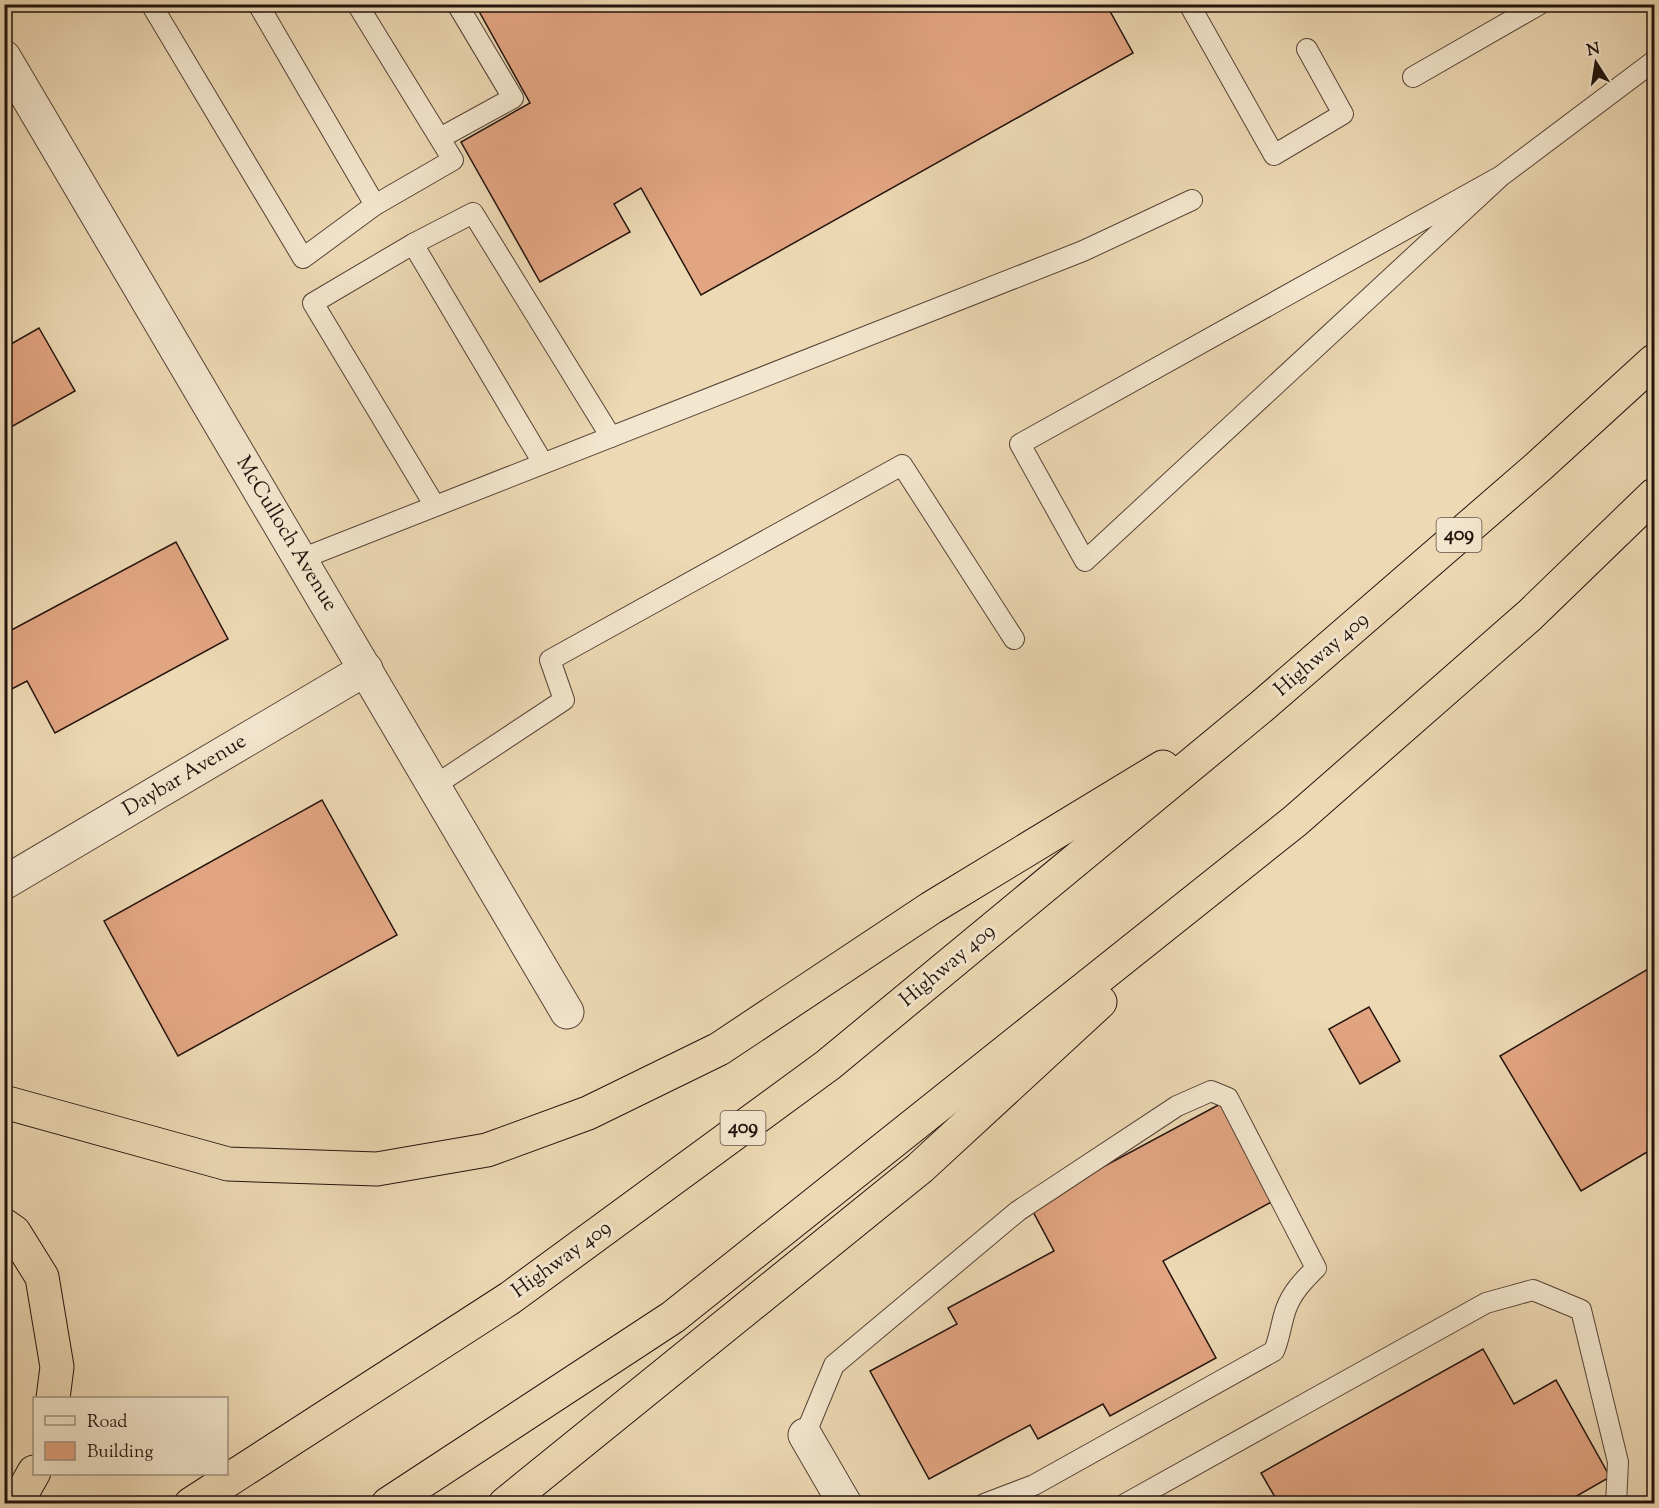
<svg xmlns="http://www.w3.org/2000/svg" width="1659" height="1508" viewBox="0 0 1659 1508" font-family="'Sorts Mill Goudy',serif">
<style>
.building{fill:#e2a582;stroke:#23130d;stroke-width:1.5}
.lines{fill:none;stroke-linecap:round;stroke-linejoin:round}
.lane-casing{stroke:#564437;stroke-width:22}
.street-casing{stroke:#564437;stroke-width:35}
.highway-casing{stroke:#23130d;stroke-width:35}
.lane{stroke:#f3e6ce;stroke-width:20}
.street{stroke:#f3e6ce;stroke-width:33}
.highway{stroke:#edd9b4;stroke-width:33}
.labels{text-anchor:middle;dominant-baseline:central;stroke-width:6;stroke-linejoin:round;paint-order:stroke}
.shield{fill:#f3e6ce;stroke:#615247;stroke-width:1.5}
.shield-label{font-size:20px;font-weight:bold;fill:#23130d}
.street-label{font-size:21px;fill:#23130d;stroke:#f3e6ce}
</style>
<rect width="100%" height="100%" fill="#edd9b4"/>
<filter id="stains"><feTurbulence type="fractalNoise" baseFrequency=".00333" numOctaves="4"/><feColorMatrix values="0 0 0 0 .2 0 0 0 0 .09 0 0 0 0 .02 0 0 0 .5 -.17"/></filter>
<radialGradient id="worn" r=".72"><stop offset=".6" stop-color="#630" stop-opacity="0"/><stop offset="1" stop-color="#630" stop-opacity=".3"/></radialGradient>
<g class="building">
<polygon points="475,4 1106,4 1133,53 701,295 641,188 614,204 630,232 540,282 461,142 530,103"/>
<polygon points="39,328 75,391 4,431 4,348"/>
<polygon points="176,542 228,639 55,733 27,681 4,693 4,634"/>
<polygon points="322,800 397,935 178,1056 104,921"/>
<polygon points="1653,966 1654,969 1654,1148 1581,1191 1500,1056"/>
<polygon points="1369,1007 1400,1061 1360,1084 1329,1029"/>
<polygon points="1222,1103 1275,1200 1163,1261 1216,1358 1110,1416 1103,1404 1038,1439 1030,1425 929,1479 870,1371 957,1324 948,1308 1054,1251 1030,1206"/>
<polygon points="1483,1349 1514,1404 1556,1380 1610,1477 1573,1498 1576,1504 1279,1504 1261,1473"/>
</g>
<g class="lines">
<defs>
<g id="lane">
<polyline points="151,4 303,258 375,205"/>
<polyline points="258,4 375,205 453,160 357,4"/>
<polyline points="1189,4 1274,155 1343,114 1307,49"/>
<polyline points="1413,77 1540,4"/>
<polyline points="440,138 513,98 457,4"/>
<polyline points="1501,176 1020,444 1085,561 1501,176 1654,61"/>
<polyline points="413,244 543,463"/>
<polyline points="435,506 313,303 413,244 473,213 611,437"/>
<polyline points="301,559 1083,251 1192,200"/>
<polyline points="434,786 564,700 550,660 902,465 1014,639"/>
<path d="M 805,1435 L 834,1365 L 1018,1211 L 1177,1106 L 1211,1091 L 1228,1098 L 1316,1268 C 1304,1280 1292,1292 1286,1309 C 1281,1323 1280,1337 1274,1351 L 1034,1485 L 984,1504"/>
<polyline points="1125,1504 1486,1303 1533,1290 1581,1310 1618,1462 1616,1504"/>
</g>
<g id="street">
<polyline points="4,57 567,1012"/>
<polyline points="4,883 366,669"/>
<polyline points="805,1435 845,1504"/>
</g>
<g id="highway">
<polyline points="4,1102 228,1164 377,1169 487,1150 588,1113 719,1049 931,908 1163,767"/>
<polyline points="4,1225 14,1232 42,1277 57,1367 53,1398"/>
<polyline points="16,1504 34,1472"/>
<polyline points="191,1504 510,1298 828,1065 1261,707 1538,467 1654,361"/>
<polyline points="388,1504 673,1317 1295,821 1530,615 1654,495"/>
<polyline points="505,1504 920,1168 1100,1002"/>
</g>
</defs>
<use href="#lane" class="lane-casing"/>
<use href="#street" class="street-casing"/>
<use href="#highway" class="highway-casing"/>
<use href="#lane" class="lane"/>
<use href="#street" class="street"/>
<use href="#highway" class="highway"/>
</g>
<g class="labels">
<g class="shield">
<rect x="1436.5" y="518" width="45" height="34" rx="4.5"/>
<rect x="720.5" y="1111" width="45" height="34" rx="4.5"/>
</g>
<g class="shield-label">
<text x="1459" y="535">409</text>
<text x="743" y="1128">409</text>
</g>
<g class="street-label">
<text transform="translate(286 534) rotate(59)">McCulloch Avenue</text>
<text transform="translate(1322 655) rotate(-41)">Highway 409</text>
<text transform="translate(185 776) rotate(-31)">Daybar Avenue</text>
<text transform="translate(948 966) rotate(-40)">Highway 409</text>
<text transform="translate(562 1260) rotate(-36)">Highway 409</text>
</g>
</g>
<rect width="1659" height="1508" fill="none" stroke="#edd9b4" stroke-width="24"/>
<rect x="6" y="6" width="1647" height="1496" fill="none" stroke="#23130d" stroke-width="3"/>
<rect x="12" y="12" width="1635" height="1484" fill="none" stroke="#23130d" stroke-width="1.5"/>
<rect x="33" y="1397" width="195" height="78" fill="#f3e6ce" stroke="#a09281" stroke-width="1.5"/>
<rect x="45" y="1416" width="30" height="9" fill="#f3e6ce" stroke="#a09281" stroke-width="1.5"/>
<text x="87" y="1427" font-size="18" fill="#23130d">Road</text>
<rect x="45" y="1442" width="30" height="18" fill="#e2a582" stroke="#a09281" stroke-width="1.5"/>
<text x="87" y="1457" font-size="18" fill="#23130d">Building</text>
<g transform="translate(1596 63) rotate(348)" stroke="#f3e6ce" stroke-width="4.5" paint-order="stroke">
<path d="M0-4.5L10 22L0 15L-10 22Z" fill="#23130d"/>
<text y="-9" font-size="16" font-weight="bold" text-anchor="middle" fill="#23130d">N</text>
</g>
<rect width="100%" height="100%" filter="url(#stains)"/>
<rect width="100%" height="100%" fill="url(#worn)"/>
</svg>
